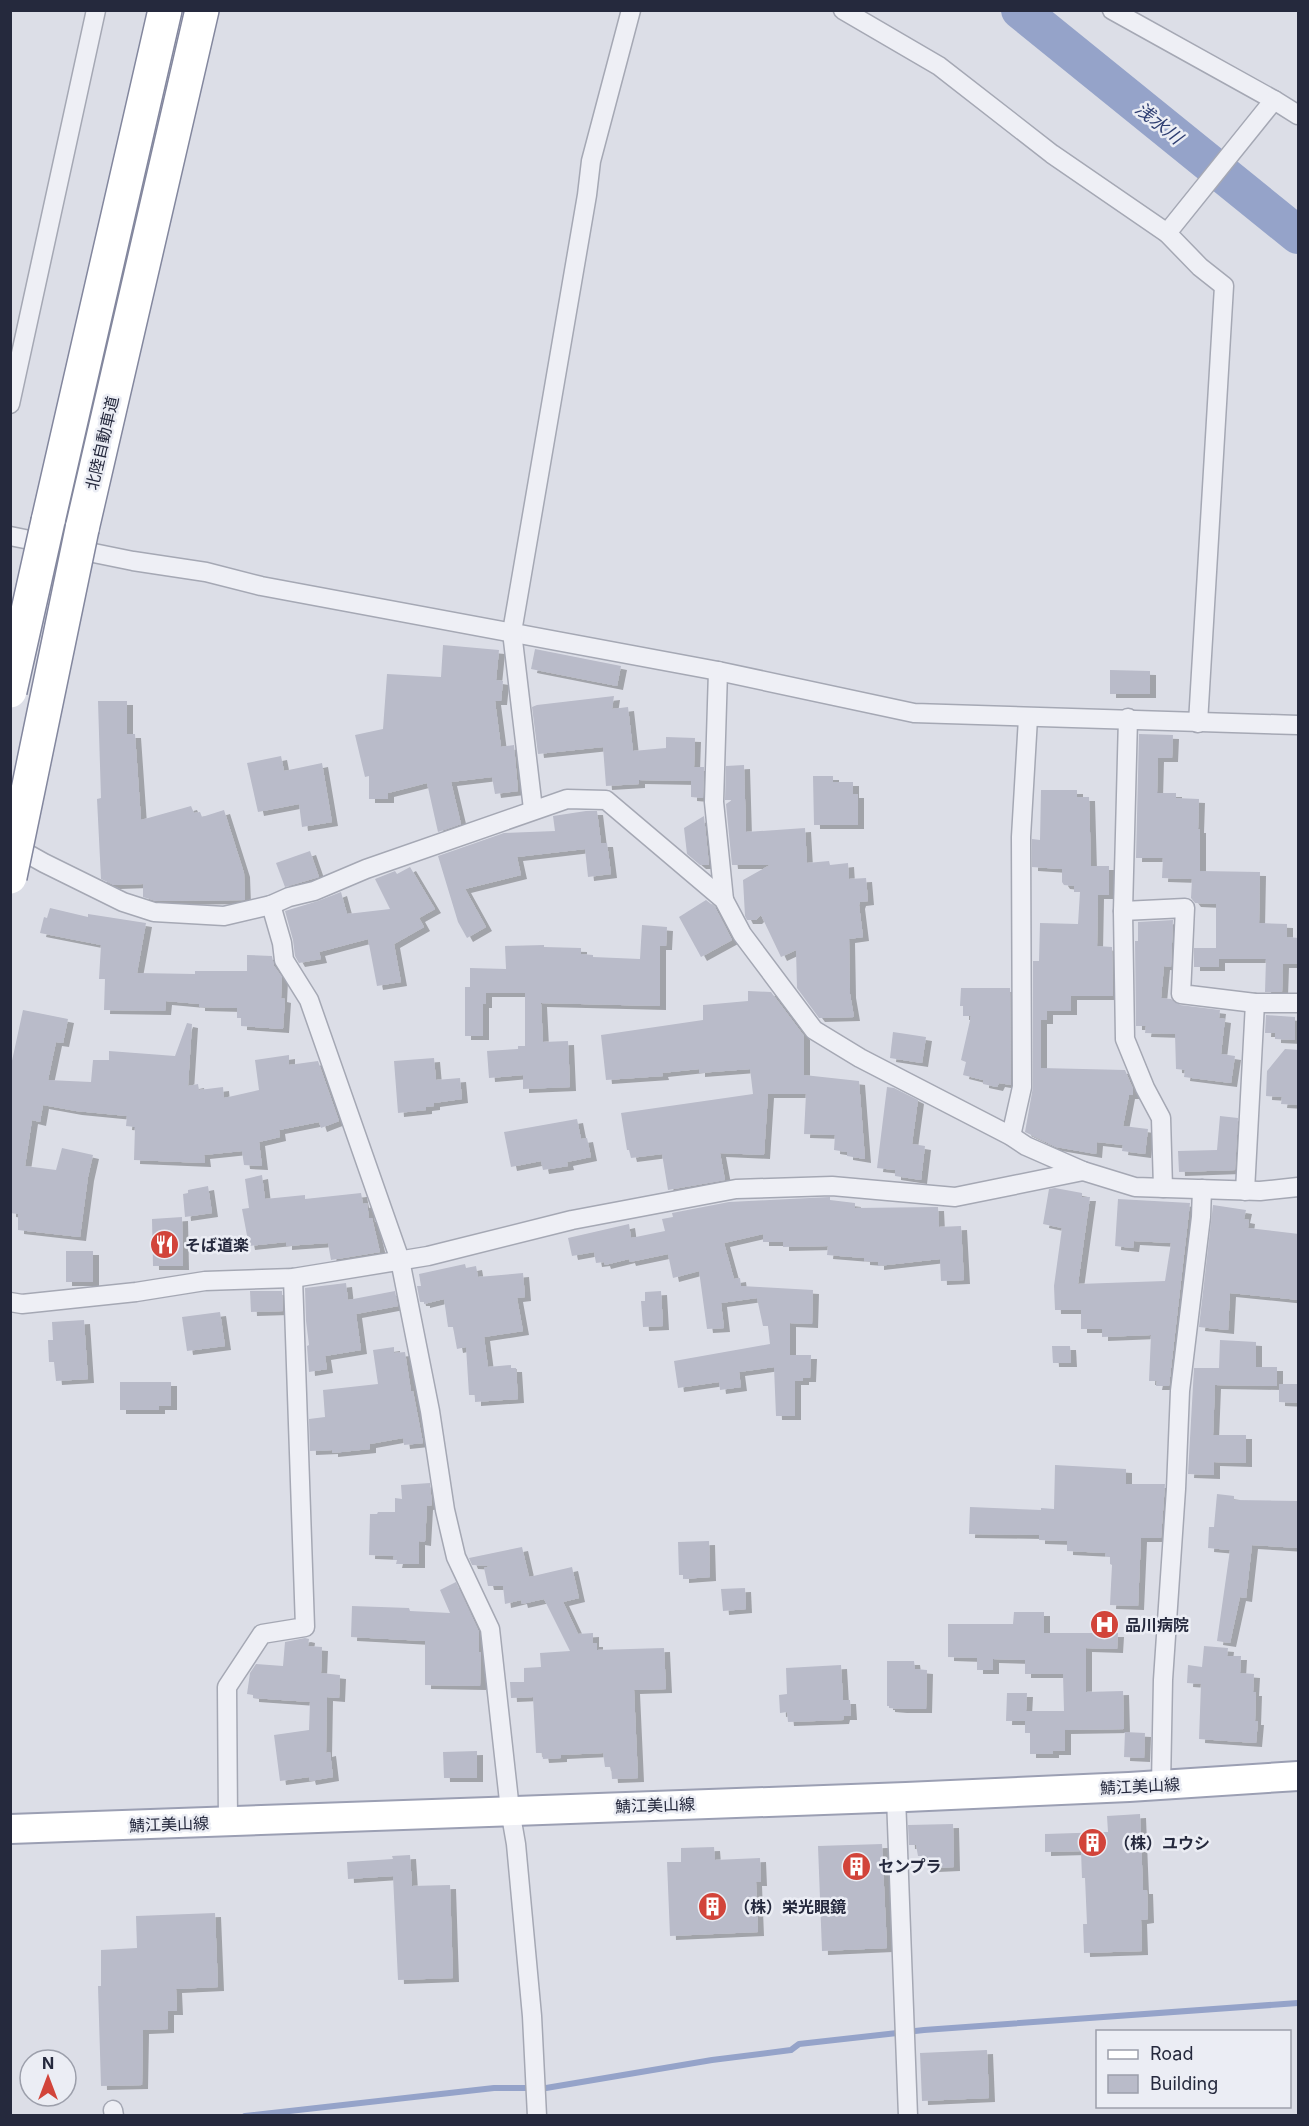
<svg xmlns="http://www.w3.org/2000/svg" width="1309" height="2126" viewBox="0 0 1309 2126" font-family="Inter,'Noto Sans JP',sans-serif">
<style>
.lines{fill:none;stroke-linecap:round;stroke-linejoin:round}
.stream{stroke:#95a3c9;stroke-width:6}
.river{stroke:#95a3c9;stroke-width:38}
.building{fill:#b9bbc9;filter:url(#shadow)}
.street-casing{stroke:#a5a8b4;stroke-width:21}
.primary-casing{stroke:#9b9fb3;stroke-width:32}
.highway-casing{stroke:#83879e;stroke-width:36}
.street{stroke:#eeeff5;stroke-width:18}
.primary{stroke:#fff;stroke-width:28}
.highway{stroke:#fff;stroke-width:33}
.highway-bridge-casing{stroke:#83879e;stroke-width:36;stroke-linecap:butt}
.highway-bridge{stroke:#fff;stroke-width:33}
.labels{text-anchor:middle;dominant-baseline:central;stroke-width:5;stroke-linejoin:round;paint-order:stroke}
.street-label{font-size:16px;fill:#25293d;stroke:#ebedf4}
.poi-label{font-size:16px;font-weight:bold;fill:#25293d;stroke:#ebedf4;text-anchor:start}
.water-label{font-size:18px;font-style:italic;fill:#2e3e72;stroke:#ebedf4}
</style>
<defs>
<filter id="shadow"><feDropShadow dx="6" dy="4" stdDeviation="0" flood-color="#0004"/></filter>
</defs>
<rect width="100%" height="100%" fill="#dcdee7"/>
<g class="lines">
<polyline class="stream" points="245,2116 494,2088 546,2088 712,2060 791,2050 799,2044 924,2030 1298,2003"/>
<polyline class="river" points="1020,10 1298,235"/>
</g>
<g class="building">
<polygon points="443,645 499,650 496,680 503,681 501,701 495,701 501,747 514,745 518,791 495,794 492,777 451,782 461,824 438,832 427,783 388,793 388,799 369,799 369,776 365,777 355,735 383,729 387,674 441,677"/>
<polygon points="535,649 621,666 617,686 531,669"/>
<polygon points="1110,670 1150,671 1150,694 1110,694"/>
<polygon points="614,696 612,709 628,707 633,751 666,748 666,737 695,738 694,767 704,767 703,798 691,797 691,781 639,780 639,784 606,786 603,747 538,754 532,707 537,705"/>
<polygon points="98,701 127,701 127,734 135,734 141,820 191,806 194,813 200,812 202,817 224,810 244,873 245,900 156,901 143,897 143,884 114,885 101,879 97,799 101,798"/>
<polygon points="1139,734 1173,735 1172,758 1158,758 1157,793 1176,793 1176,798 1199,799 1198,829 1200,829 1200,871 1260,872 1259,923 1287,924 1287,937 1299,938 1299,964 1283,964 1282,992 1265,992 1266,959 1219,959 1219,967 1194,967 1194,948 1216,948 1216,904 1195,903 1191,898 1192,879 1162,878 1163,858 1136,858"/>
<polygon points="281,756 284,771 322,763 332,822 302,827 299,804 258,812 247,763"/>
<polygon points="744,765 746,832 805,828 807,863 829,861 830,865 848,863 849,879 866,878 868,901 860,902 859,905 863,937 849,939 850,994 854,1017 819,1018 797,988 796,950 781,957 761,915 756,920 747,920 745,916 743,880 770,865 732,865 726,804 732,800 725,800 726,766"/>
<polygon points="813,776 833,776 833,782 853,782 853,794 858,794 858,825 814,825"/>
<polygon points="1041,790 1077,790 1077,797 1089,797 1091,866 1109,866 1109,895 1098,895 1097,946 1112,947 1113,996 1071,996 1071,1011 1047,1011 1047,1020 1041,1020 1041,1068 1125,1070 1133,1089 1133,1095 1129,1095 1123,1126 1148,1129 1145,1154 1122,1151 1123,1145 1097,1142 1096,1154 1056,1147 1025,1132 1033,1087 1033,961 1039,961 1040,923 1078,924 1080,892 1074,892 1074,886 1064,885 1062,882 1062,869 1032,867 1032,839 1040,840"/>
<polygon points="586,811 597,811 601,843 607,843 611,874 588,877 585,849 517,857 521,875 465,889 486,927 467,938 458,922 438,856 504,833 555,831 553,816"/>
<polygon points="704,816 709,865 700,865 687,854 684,828"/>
<polygon points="310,851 319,877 285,887 276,863"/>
<polygon points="410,867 435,909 419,918 424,927 394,944 401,982 377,986 368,939 319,952 321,959 299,963 295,956 293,940 285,911 318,901 341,892 347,914 390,909 375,879 395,871 397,874"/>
<polygon points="706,900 715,907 732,940 701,957 679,917"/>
<polygon points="50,908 88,917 88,914 146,923 137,973 195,974 195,971 247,971 247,955 272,956 274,966 282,977 281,998 285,999 283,1029 241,1026 241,1018 237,1018 237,1008 199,1007 199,1004 166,1001 165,1011 104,1010 105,979 99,979 101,945 40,933 44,917 47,918"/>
<polygon points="1173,920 1171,967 1164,966 1161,998 1171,999 1180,1005 1220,1010 1219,1018 1225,1019 1221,1054 1235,1056 1231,1083 1184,1077 1185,1070 1176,1069 1175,1034 1145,1033 1146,1026 1136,1026 1135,941 1138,941 1138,922"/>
<polygon points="642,925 667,927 666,946 660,946 660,1006 541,1003 543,1042 568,1041 570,1087 523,1089 523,1075 489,1078 487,1051 518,1049 518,1046 525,1046 525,993 486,993 486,1004 483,1004 483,1036 465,1036 465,987 470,987 470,968 506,969 505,946 544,945 544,947 581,948 581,954 593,955 593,957 640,959"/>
<polygon points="961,988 1010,988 1011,1085 999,1083 997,1087 983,1084 983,1080 963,1075 966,1062 961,1060 971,1016 963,1016 963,1006 960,1006"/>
<polygon points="748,991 771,992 804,1036 804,1075 859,1081 865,1159 847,1156 847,1152 834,1150 835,1135 804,1134 806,1094 768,1094 764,1155 720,1153 725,1180 668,1190 662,1154 631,1158 629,1150 627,1150 621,1113 753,1094 750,1069 699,1073 699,1069 662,1073 663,1076 606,1080 601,1035 703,1020 703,1005 748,1001"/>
<polygon points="23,1010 68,1019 63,1043 56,1042 48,1080 91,1082 93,1060 109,1060 109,1051 175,1056 187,1023 192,1024 188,1086 198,1084 199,1090 223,1087 224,1098 259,1090 255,1060 289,1055 289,1065 318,1061 339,1121 321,1128 319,1122 279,1130 280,1137 259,1142 262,1166 244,1165 242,1151 204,1155 205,1163 134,1160 135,1127 126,1126 127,1116 76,1111 43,1105 40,1122 32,1120 25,1166 56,1170 62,1148 93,1155 88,1177 80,1237 18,1230 18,1214 10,1213 10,1070"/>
<polygon points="1266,1015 1295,1017 1295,1040 1275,1039 1275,1033 1265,1033"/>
<polygon points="893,1032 926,1037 922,1063 890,1058"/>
<polygon points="1285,1049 1299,1050 1299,1105 1281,1104 1282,1097 1266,1096 1267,1071"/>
<polygon points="434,1058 436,1080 460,1078 462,1099 434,1103 434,1106 426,1107 426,1110 398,1113 394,1061"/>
<polygon points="887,1087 894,1088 918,1100 912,1144 925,1146 921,1180 895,1176 895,1170 877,1168"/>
<polygon points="1220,1116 1238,1118 1235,1170 1179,1172 1178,1151 1217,1150"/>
<polygon points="577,1119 581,1139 587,1138 591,1157 567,1162 568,1166 543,1170 541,1161 511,1167 504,1132"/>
<polygon points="262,1175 265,1199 305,1195 305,1199 361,1193 363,1204 367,1203 369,1218 372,1218 380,1252 331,1260 328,1243 286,1246 286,1242 249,1246 242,1209 249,1208 245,1179"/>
<polygon points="208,1186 212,1213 185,1217 183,1194 188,1193 188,1190"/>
<polygon points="1055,1188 1082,1193 1082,1197 1090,1197 1078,1284 1165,1281 1171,1243 1134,1241 1133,1248 1115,1246 1118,1199 1190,1203 1169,1386 1156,1386 1157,1381 1149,1381 1151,1335 1102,1337 1102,1329 1081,1329 1081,1310 1055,1310 1054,1286 1062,1228 1043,1224 1049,1189"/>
<polygon points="830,1197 830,1200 855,1203 855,1208 938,1207 939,1227 961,1226 964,1280 941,1281 940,1259 878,1266 878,1262 864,1261 864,1258 827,1255 828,1246 783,1247 783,1242 763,1242 763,1234 724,1243 734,1279 740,1278 741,1286 813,1290 812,1324 790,1323 790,1355 811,1355 810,1378 803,1378 803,1381 795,1381 795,1416 776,1416 774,1367 739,1372 741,1387 720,1390 719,1382 678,1388 674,1361 770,1344 768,1326 763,1326 757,1298 721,1303 724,1328 707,1329 699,1271 673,1278 668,1254 630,1262 629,1259 605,1265 604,1262 596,1263 594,1252 572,1256 568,1238 629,1224 631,1238 665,1231 662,1219 673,1217 672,1213 729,1202"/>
<polygon points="1213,1205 1246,1210 1244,1219 1249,1220 1248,1228 1299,1234 1299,1300 1230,1293 1228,1330 1199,1327"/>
<polygon points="182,1217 183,1266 153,1266 152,1219"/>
<rect x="66" y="1251" width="27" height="31"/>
<polygon points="465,1264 466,1268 476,1266 478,1277 523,1273 525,1297 517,1298 523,1331 484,1337 488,1367 511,1365 511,1368 516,1368 518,1399 475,1402 475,1395 469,1395 466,1347 457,1349 453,1327 448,1327 444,1299 424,1304 424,1302 420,1302 417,1286 421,1286 419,1274"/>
<polygon points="346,1283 348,1300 395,1291 398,1306 356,1314 361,1350 325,1356 327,1369 309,1372 307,1346 309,1345 306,1321 305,1288"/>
<polygon points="250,1291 282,1291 283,1311 251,1312"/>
<polygon points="661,1291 663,1326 643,1327 641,1301 645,1301 645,1292"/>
<polygon points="220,1312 225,1346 187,1351 182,1317"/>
<polygon points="84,1320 88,1379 56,1381 54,1362 49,1362 48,1340 53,1340 52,1322"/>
<polygon points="1220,1340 1256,1342 1256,1367 1277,1367 1277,1386 1215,1385 1213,1435 1246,1435 1246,1463 1214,1462 1214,1475 1188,1474 1194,1368 1219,1368"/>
<polygon points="1052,1346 1070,1346 1071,1363 1053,1363"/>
<polygon points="394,1347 394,1353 405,1352 411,1391 413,1391 423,1443 404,1445 403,1438 370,1444 370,1449 332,1453 332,1450 310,1451 309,1419 325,1417 323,1390 378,1384 373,1350"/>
<polygon points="120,1382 171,1382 171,1406 159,1406 159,1410 120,1410"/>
<polygon points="1279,1384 1299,1384 1299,1403 1279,1402"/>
<polygon points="1055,1465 1126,1469 1126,1484 1165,1484 1161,1538 1141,1538 1138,1606 1110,1605 1112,1565 1110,1564 1110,1557 1105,1556 1106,1553 1067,1551 1067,1541 1039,1540 1039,1535 969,1534 970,1507 1041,1510 1041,1508 1054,1509"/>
<polygon points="430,1483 432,1505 427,1506 425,1542 419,1541 419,1564 396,1564 397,1560 393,1560 394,1556 369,1555 370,1514 377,1514 378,1512 395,1512 395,1498 402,1499 401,1485"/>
<polygon points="1217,1494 1234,1496 1234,1500 1299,1501 1299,1548 1252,1545 1246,1598 1240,1597 1230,1643 1217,1641 1230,1550 1208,1548 1209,1527 1214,1527"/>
<polygon points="709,1541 710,1577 683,1579 683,1575 679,1575 678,1542"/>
<polygon points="522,1547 529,1577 572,1567 579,1598 563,1602 578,1634 593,1633 593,1643 597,1643 597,1650 664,1648 666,1689 634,1690 638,1778 612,1779 611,1767 605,1767 603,1753 561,1755 561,1758 543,1759 542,1753 536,1753 533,1697 511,1698 510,1682 524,1682 524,1668 541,1667 540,1653 570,1651 544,1599 522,1604 521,1600 505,1604 503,1586 488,1586 484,1568 490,1566 472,1565 469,1558"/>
<polygon points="456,1582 479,1632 479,1652 481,1652 480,1686 425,1685 425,1641 351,1637 352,1606 409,1608 410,1611 450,1613 440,1590"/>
<polygon points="745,1588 746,1609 723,1611 721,1589"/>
<polygon points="1014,1612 1044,1612 1044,1633 1118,1633 1117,1649 1086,1648 1086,1692 1123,1691 1124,1729 1065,1730 1065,1751 1053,1751 1053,1754 1030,1754 1030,1733 1025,1733 1025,1721 1006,1721 1007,1693 1027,1693 1026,1711 1064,1711 1063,1674 1025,1674 1025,1660 993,1659 993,1670 977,1670 977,1658 948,1657 948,1624 1013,1624"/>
<polygon points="305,1638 309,1639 308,1646 322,1647 321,1673 340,1675 339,1698 327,1697 326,1753 330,1752 333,1777 310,1781 309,1777 280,1781 274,1735 309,1730 310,1702 253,1698 253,1695 247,1694 250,1673 256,1664 283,1666 285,1642"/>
<polygon points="1204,1646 1228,1648 1227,1656 1241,1656 1240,1673 1254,1674 1253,1692 1256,1692 1255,1721 1258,1721 1256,1743 1199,1739 1201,1684 1187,1683 1188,1665 1202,1667"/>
<polygon points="887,1661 914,1661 915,1669 927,1670 926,1709 901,1709 889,1708 889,1706 887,1706"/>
<polygon points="841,1665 843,1700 850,1700 851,1716 844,1716 843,1720 788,1722 787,1712 780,1713 779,1695 787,1694 786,1668"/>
<polygon points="1125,1732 1145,1733 1144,1758 1124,1757"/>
<polygon points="477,1751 477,1778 444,1778 443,1752"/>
<polygon points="1140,1814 1143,1890 1147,1890 1148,1919 1141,1920 1142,1951 1084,1953 1083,1924 1087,1924 1085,1878 1082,1878 1081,1851 1045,1852 1045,1834 1108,1832 1107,1816"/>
<polygon points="953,1824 954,1867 932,1868 932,1858 921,1859 921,1856 918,1856 916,1845 909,1845 908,1825"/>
<polygon points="882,1844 887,1948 822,1951 818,1846"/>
<polygon points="714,1847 715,1860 760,1858 761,1882 756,1882 758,1932 670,1936 667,1862 681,1862 681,1848"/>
<polygon points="410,1855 412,1886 450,1885 453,1978 398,1980 393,1876 348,1879 347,1862 393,1859 392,1856"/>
<polygon points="215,1913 218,1987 176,1989 177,2011 168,2011 168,2029 143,2030 142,2085 101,2086 98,1986 101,1986 101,1950 137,1948 136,1916"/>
<polygon points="987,2050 989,2098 922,2101 920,2053"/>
</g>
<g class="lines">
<defs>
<g id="street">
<polyline points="843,10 939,66 1052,154 1167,233 1200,267 1224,286 1198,723"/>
<polyline points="1112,10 1274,100 1298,115"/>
<polyline points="1167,233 1274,100"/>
<polyline points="10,404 96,10"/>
<polyline points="10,536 133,561 206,572 261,586 718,671 914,713 1298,725"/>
<polyline points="718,671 714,802 724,900"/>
<polyline points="1128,718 1123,911 1125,1039 1145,1088 1161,1118 1163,1188"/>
<polyline points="533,809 512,632 587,195 591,161 631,10"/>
<polyline points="10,844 44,863 123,902 154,912 224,916 271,905 289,897 314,891 366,869 567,799 606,800 724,900 742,934 814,1030 860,1058 1011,1136 1026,1146 1083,1171 1135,1187 1260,1191 1298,1187"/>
<polyline points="271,905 282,943 284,960 309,1000 400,1260 430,1411 445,1510 456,1557 490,1629 510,1810 516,1844 532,2016 537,2116"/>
<polyline points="1123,911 1185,908 1181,994 1255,1003 1298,1003"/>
<polyline points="1011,1136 1022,1087 1021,837 1028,718"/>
<polyline points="1245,1191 1255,1003"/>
<polyline points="10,1302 22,1304 136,1292 205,1281 293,1278 428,1256 572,1220 736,1189 832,1186 955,1197 1083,1171"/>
<polyline points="1161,1785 1163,1680 1176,1489 1180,1391 1201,1217 1202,1189"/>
<polyline points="896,1797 908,2116"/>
<polyline points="228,1821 227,1687 262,1634 305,1627 293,1278"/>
<polyline points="113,2110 114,2116"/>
</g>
<polyline id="primary" points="10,1829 906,1797 1129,1787 1298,1776"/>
<g id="highway">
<polyline points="48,521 165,10"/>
<polyline points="82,529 202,10"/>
</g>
</defs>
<use href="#street" class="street-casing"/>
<use href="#primary" class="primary-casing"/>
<use href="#highway" class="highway-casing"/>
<use href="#street" class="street"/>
<use href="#primary" class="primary"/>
<use href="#highway" class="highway"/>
<defs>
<g id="highway-bridge">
<polyline points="10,691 48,521"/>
<polyline points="10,877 82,529"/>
</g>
</defs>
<use href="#highway-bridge" class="highway-bridge-casing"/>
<use href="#highway-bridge" class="highway-bridge"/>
</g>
<defs>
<symbol id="restaurant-disc" viewBox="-11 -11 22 22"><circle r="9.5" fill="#d2443a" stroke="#ebedf4"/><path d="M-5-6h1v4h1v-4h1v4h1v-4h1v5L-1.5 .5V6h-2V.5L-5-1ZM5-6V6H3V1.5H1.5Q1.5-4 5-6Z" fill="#fff"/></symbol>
<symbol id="hospital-disc" viewBox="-11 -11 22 22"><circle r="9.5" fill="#d2443a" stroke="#ebedf4"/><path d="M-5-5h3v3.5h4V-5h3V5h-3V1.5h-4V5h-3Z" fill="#fff"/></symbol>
<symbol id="building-disc" viewBox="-11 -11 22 22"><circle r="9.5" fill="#d2443a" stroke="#ebedf4"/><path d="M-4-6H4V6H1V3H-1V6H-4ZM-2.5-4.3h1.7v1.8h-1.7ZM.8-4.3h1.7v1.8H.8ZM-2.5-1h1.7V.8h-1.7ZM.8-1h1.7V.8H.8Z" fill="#fff"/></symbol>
</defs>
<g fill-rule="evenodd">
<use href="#restaurant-disc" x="148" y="1228" width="33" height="33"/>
<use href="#hospital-disc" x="1088" y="1608" width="33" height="33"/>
<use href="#building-disc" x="1076" y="1826" width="33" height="33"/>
<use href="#building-disc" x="840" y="1850" width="33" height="33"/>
<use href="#building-disc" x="696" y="1890" width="33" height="33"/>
</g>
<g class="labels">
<g class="street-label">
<text transform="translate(102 443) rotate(-77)">北陸自動車道</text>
<text transform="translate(1140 1786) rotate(-3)">鯖江美山線</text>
<text transform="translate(655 1805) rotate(-2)">鯖江美山線</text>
<text transform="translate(169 1824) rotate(-2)">鯖江美山線</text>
</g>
<g class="poi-label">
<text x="185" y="1245">そば道楽</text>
<text x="1125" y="1625">品川病院</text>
<text x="1114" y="1843">（株）ユウシ</text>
<text x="878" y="1866">センプラ</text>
<text x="734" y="1907">（株）栄光眼鏡</text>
</g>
<g class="water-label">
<text transform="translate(1159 123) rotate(39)">浅水川</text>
</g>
</g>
<rect width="1309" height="2126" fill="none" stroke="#25293d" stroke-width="24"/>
<rect x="1096" y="2030" width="195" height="78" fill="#ebedf4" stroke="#9c9fab" stroke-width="1.5"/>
<rect x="1108" y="2050" width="30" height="9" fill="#ffffff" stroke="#9c9fab" stroke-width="1.5"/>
<text x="1150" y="2060" font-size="18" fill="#25293d">Road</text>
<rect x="1108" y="2075" width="30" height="18" fill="#b9bbc9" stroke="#9c9fab" stroke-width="1.5"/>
<text x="1150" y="2090" font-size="18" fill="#25293d">Building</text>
<g transform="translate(48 2078)"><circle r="28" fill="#ebedf4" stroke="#9c9fab" stroke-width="1.5"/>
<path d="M0-4.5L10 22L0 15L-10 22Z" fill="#d2443a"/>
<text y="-9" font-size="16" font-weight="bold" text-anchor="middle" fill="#25293d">N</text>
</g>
</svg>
